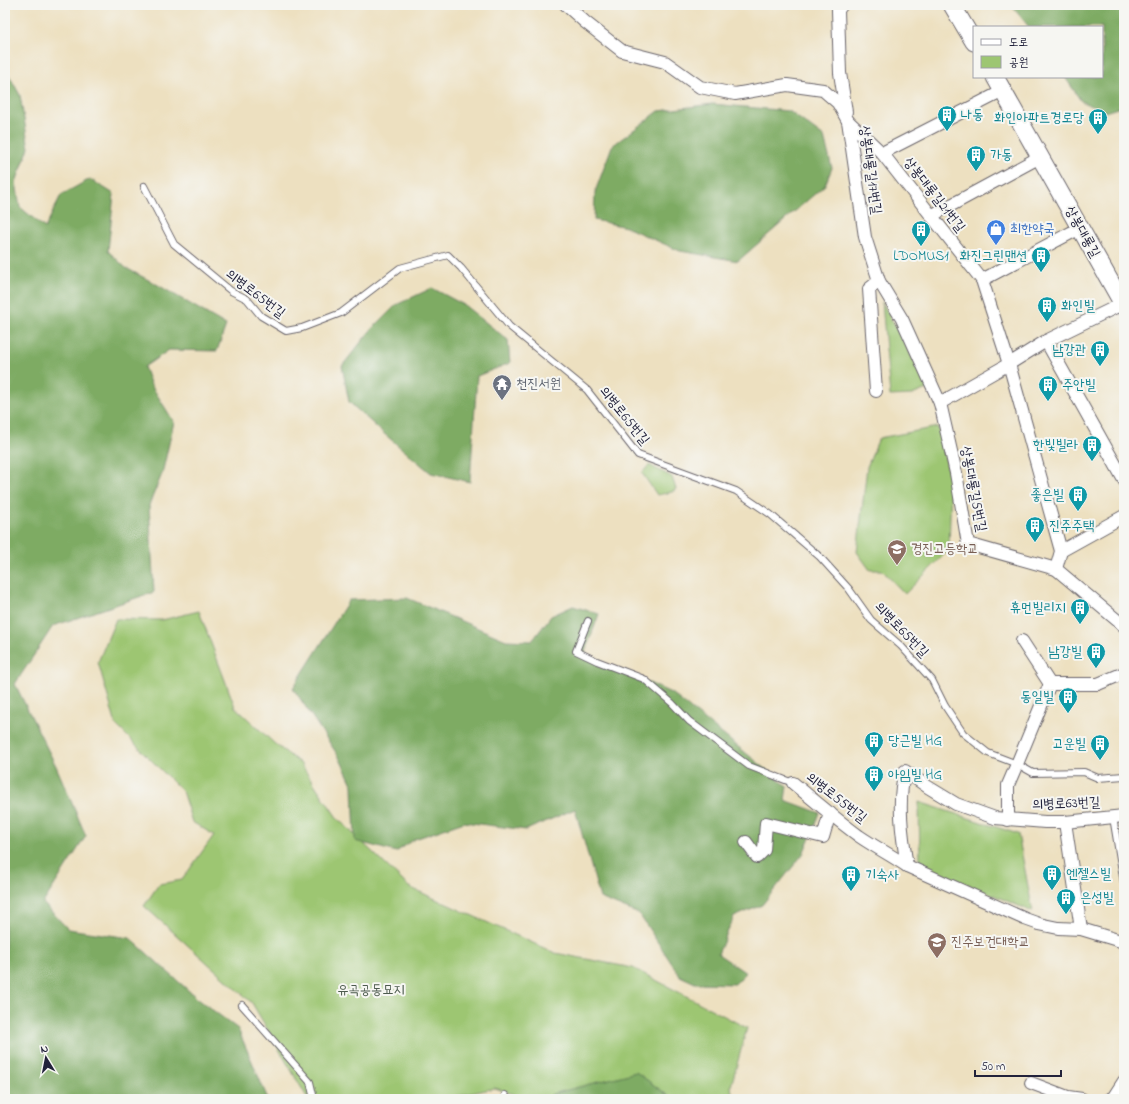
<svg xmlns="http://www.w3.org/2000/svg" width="1129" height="1104" viewBox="0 0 1129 1104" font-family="'Indie Flower','Poor Story',sans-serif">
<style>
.green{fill:#9dc672;stroke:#607456}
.forest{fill:#7eab64;stroke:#506650}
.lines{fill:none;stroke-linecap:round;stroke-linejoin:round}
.lane-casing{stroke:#69646a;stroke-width:8}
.street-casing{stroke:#69646a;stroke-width:14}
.secondary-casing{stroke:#69646a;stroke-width:19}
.lane{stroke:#fff;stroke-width:6}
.street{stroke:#fff;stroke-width:12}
.secondary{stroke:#fff;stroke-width:17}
.labels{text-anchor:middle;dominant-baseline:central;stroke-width:4;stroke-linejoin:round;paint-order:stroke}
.culture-label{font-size:14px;fill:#0d838f;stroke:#f6f6f2;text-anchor:start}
.street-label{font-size:14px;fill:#22223b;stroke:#f6f6f2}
.shop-label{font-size:14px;fill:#366cbe;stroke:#f6f6f2;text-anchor:start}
.worship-label{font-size:14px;fill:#5b616d;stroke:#f6f6f2;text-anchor:start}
.education-label{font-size:14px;fill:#785e54;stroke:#f6f6f2;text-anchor:start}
.park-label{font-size:14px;fill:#4d5b4e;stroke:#f6f6f2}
</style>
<rect width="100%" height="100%" fill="#f6f6f2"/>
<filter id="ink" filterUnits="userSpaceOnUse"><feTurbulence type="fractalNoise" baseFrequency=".025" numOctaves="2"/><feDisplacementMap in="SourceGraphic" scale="8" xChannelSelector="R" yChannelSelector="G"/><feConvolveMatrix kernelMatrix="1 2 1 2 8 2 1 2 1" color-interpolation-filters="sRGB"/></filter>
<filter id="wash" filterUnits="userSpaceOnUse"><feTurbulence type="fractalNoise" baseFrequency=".012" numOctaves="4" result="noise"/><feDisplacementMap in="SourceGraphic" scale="16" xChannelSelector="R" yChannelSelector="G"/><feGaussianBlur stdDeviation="0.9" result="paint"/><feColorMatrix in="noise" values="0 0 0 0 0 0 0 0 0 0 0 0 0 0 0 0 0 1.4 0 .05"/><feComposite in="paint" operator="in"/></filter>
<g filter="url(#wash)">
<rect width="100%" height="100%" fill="#ede0c0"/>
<g class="green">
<polygon points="882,302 929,388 912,395 890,396"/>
<polygon points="938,427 951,484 949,550 905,594 882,570 870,570 857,552 867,467 879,438"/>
<polygon points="649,465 672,477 676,489 672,492 657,495 642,473"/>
<polygon points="199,611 235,707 275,744 300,763 338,819 409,887 555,953 633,968 747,1028 731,1086 733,1099 515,1099 513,1094 495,1088 445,1099 308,1099 252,1003 144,906 159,884 182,880 214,835 192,822 182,791 116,725 98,662 116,619 162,620"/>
<polygon points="919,802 1018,834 1033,912 920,864"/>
</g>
<g class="forest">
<polygon points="1011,5 1124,5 1124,106 1105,112 1081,101 1065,77 1102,77 1102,27 1029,27"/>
<polygon points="5,68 20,95 29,148 16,182 20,207 45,228 61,195 90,179 114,194 108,251 126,268 158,285 226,325 217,351 169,350 144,367 151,385 174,422 162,474 149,505 154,592 53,626 15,684 56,766 86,836 43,903 68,929 130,938 198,999 238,1029 268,1099 5,1099"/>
<polygon points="712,104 789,111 824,137 832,168 825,185 738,261 680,251 626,227 594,220 595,192 612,146 659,111"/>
<polygon points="432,288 464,305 508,340 510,363 477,376 470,482 431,473 382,432 349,402 342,366 370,331 396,305"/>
<polygon points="407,598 506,640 532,641 551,616 573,606 599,614 585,652 600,666 647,682 671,693 787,786 785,800 820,813 803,854 762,905 734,917 718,954 746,973 735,984 695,983 680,976 639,914 600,898 575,809 526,830 464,822 415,839 396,852 355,841 353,786 339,757 293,688 349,600"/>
<polygon points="636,1072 673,1099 548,1099 552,1094"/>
</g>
</g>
<g filter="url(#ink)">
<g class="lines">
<defs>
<g id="lane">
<polyline points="144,186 174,244 231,291 247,299 261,316 286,331 302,328 341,313 400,268 448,255 461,268 509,326 587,390 638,455 736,491 770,514 820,557 849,589 871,620 901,646 932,680 945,706 963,733 988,753 1017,764 1033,773 1084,772 1098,778 1124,776"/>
<polyline points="588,621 576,651 597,661 644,679 672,703 689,721 749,766 793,783"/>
<polyline points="1113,817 1124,883"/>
<polyline points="242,1005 310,1082 314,1099"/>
<polyline points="503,1099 505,1095 508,1099"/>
</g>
<g id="street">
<polyline points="566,5 585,22 622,51 665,62 700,87 735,94 787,85 823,90 838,103 848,121 865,237 879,281 902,319 940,403 956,473 968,544 1056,569 1124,626"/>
<polyline points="842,5 838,10 840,73 846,112"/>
<polyline points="848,121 882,153 982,280 1009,364 1061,551 1056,569"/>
<polyline points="882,153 1003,91"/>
<polyline points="931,216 1040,157"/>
<polyline points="982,280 1080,228"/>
<polyline points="1046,341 1124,480"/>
<polyline points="876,391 869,289 879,281"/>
<polyline points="940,403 1009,364 1046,341 1122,304"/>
<polyline points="1061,551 1124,516"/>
<polyline points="1022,641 1050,684 1098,684 1124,673"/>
<path d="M 793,783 C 815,801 837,820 859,836 C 875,847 891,855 907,866 L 1025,919 L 1039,924 L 1058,928 L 1081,929 L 1124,942"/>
<polyline points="1008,820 1008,785 1017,764 1050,684"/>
<polyline points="1065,822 1081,929"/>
<polyline points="746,842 757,857 764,850 766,823 823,837 830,813"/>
<path d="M 907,866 C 902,836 897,801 905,771 L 928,787 L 956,804 L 995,818 L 1045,822 L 1065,822 L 1124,816"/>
<polyline points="1031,1083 1068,1097 1082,1099"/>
<polyline points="1109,1099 1113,1098 1124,1081"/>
</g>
<g id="secondary">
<polyline points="952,5 974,42"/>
<polyline points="995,77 1124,306"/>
</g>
</defs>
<use href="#lane" class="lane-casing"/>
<use href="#street" class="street-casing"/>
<use href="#secondary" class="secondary-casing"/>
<use href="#lane" class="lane"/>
<use href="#street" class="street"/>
<use href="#secondary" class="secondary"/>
</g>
</g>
<defs>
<symbol id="building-pin" viewBox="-11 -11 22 30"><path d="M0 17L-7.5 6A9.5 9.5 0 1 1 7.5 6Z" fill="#0f9aa8" stroke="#f6f6f2"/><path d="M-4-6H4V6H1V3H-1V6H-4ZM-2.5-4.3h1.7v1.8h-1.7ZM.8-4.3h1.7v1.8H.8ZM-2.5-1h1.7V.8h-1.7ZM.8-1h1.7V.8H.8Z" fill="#fff"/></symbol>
<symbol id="shop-pin" viewBox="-11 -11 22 30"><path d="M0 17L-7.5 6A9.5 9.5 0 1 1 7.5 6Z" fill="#3f7fe0" stroke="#f6f6f2"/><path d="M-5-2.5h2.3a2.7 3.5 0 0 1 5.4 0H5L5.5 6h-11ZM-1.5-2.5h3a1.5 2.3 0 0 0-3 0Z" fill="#fff"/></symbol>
<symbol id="temple-pin" viewBox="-11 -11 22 30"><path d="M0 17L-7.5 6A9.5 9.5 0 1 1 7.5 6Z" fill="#6b7280" stroke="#f6f6f2"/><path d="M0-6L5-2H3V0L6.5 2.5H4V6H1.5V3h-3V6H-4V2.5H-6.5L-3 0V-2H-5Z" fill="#fff"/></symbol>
<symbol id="school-pin" viewBox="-11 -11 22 30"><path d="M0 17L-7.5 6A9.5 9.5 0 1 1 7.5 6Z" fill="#8d6e63" stroke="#f6f6f2"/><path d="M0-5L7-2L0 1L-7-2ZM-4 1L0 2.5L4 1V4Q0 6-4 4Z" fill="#fff"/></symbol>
</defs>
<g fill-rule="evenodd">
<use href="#building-pin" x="936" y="104" width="22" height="30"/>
<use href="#building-pin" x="1087" y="107" width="22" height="30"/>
<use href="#building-pin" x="965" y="144" width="22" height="30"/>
<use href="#shop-pin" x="985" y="218" width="22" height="30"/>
<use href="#building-pin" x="910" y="219" width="22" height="30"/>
<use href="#building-pin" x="1030" y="245" width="22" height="30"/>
<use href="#building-pin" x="1036" y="295" width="22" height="30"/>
<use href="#building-pin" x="1089" y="339" width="22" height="30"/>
<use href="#temple-pin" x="491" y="373" width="22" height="30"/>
<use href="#building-pin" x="1037" y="374" width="22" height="30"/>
<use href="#building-pin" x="1081" y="434" width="22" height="30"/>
<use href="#building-pin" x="1067" y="484" width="22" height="30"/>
<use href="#building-pin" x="1024" y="515" width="22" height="30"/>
<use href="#school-pin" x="886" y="538" width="22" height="30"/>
<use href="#building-pin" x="1069" y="597" width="22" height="30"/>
<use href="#building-pin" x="1085" y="641" width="22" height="30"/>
<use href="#building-pin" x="1057" y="686" width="22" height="30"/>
<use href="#building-pin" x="863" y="730" width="22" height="30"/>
<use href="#building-pin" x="1089" y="733" width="22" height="30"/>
<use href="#building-pin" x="863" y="764" width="22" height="30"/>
<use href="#building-pin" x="1041" y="863" width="22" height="30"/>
<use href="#building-pin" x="840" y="864" width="22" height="30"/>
<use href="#building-pin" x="1055" y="887" width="22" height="30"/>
<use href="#school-pin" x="926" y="931" width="22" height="30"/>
</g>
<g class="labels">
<g class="culture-label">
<text x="961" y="115">나동</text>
<text x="1084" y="118" text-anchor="end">화인아파트경로당</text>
<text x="990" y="155">가동</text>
<text x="921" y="256" text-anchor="middle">LDOMUS1</text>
<text x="1027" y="256" text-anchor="end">화진그린맨션</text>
<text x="1061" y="306">화인빌</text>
<text x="1086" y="350" text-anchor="end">남강관</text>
<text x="1062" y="385">주안빌</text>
<text x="1078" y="445" text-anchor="end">한빛빌라</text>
<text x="1064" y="495" text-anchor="end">좋은빌</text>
<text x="1049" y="526">진주주택</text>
<text x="1066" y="608" text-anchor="end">휴먼빌리지</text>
<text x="1082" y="652" text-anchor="end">남강빌</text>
<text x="1054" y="697" text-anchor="end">동일빌</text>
<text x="888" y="741">당근빌 HG</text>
<text x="1086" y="744" text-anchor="end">고운빌</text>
<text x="888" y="775">아임빌 HG</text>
<text x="1066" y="874">엔젤스빌</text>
<text x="865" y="875">기숙사</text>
<text x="1080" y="898">은성빌</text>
</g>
<g class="street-label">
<text transform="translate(870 170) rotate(82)">상봉대룡길17번길</text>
<text transform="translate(934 195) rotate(52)">상봉대룡길21번길</text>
<text transform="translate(1082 232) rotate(61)">상봉대룡길</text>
<text transform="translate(255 294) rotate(37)">의병로65번길</text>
<text transform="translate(624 416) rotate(51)">의병로65번길</text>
<text transform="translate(973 489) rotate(79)">상봉대룡길5번길</text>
<text transform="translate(901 630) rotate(46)">의병로65번길</text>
<text transform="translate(836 798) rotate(38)">의병로55번길</text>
<text transform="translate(1066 804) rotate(-2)">의병로63번길</text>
</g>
<g class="shop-label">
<text x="1010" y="229">최한약국</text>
</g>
<g class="worship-label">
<text x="516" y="384">천진서원</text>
</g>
<g class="education-label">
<text x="911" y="549">경진고등학교</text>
<text x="951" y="942">진주보건대학교</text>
</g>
<g class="park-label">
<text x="371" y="990">유곡공동묘지</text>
</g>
</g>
<rect width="1129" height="1104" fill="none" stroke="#f6f6f2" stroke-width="20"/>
<rect x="973" y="26" width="130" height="52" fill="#f6f6f2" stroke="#a1a1a9"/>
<rect x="981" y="39" width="20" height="6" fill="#ffffff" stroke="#a1a1a9"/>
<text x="1009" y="46" font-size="12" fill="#22223b">도로</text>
<rect x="981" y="56" width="20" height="12" fill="#9dc672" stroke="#a1a1a9"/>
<text x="1009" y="66" font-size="12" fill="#22223b">공원</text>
<g transform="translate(46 1058) rotate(350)" stroke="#f6f6f2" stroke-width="3" paint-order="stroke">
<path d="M0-3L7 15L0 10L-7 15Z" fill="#22223b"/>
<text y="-6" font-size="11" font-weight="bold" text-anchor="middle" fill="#22223b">N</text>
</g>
<path d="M975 1070v6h86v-6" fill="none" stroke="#22223b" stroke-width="2"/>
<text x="981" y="1070" font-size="12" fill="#22223b" stroke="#f6f6f2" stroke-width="3" paint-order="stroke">50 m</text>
</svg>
